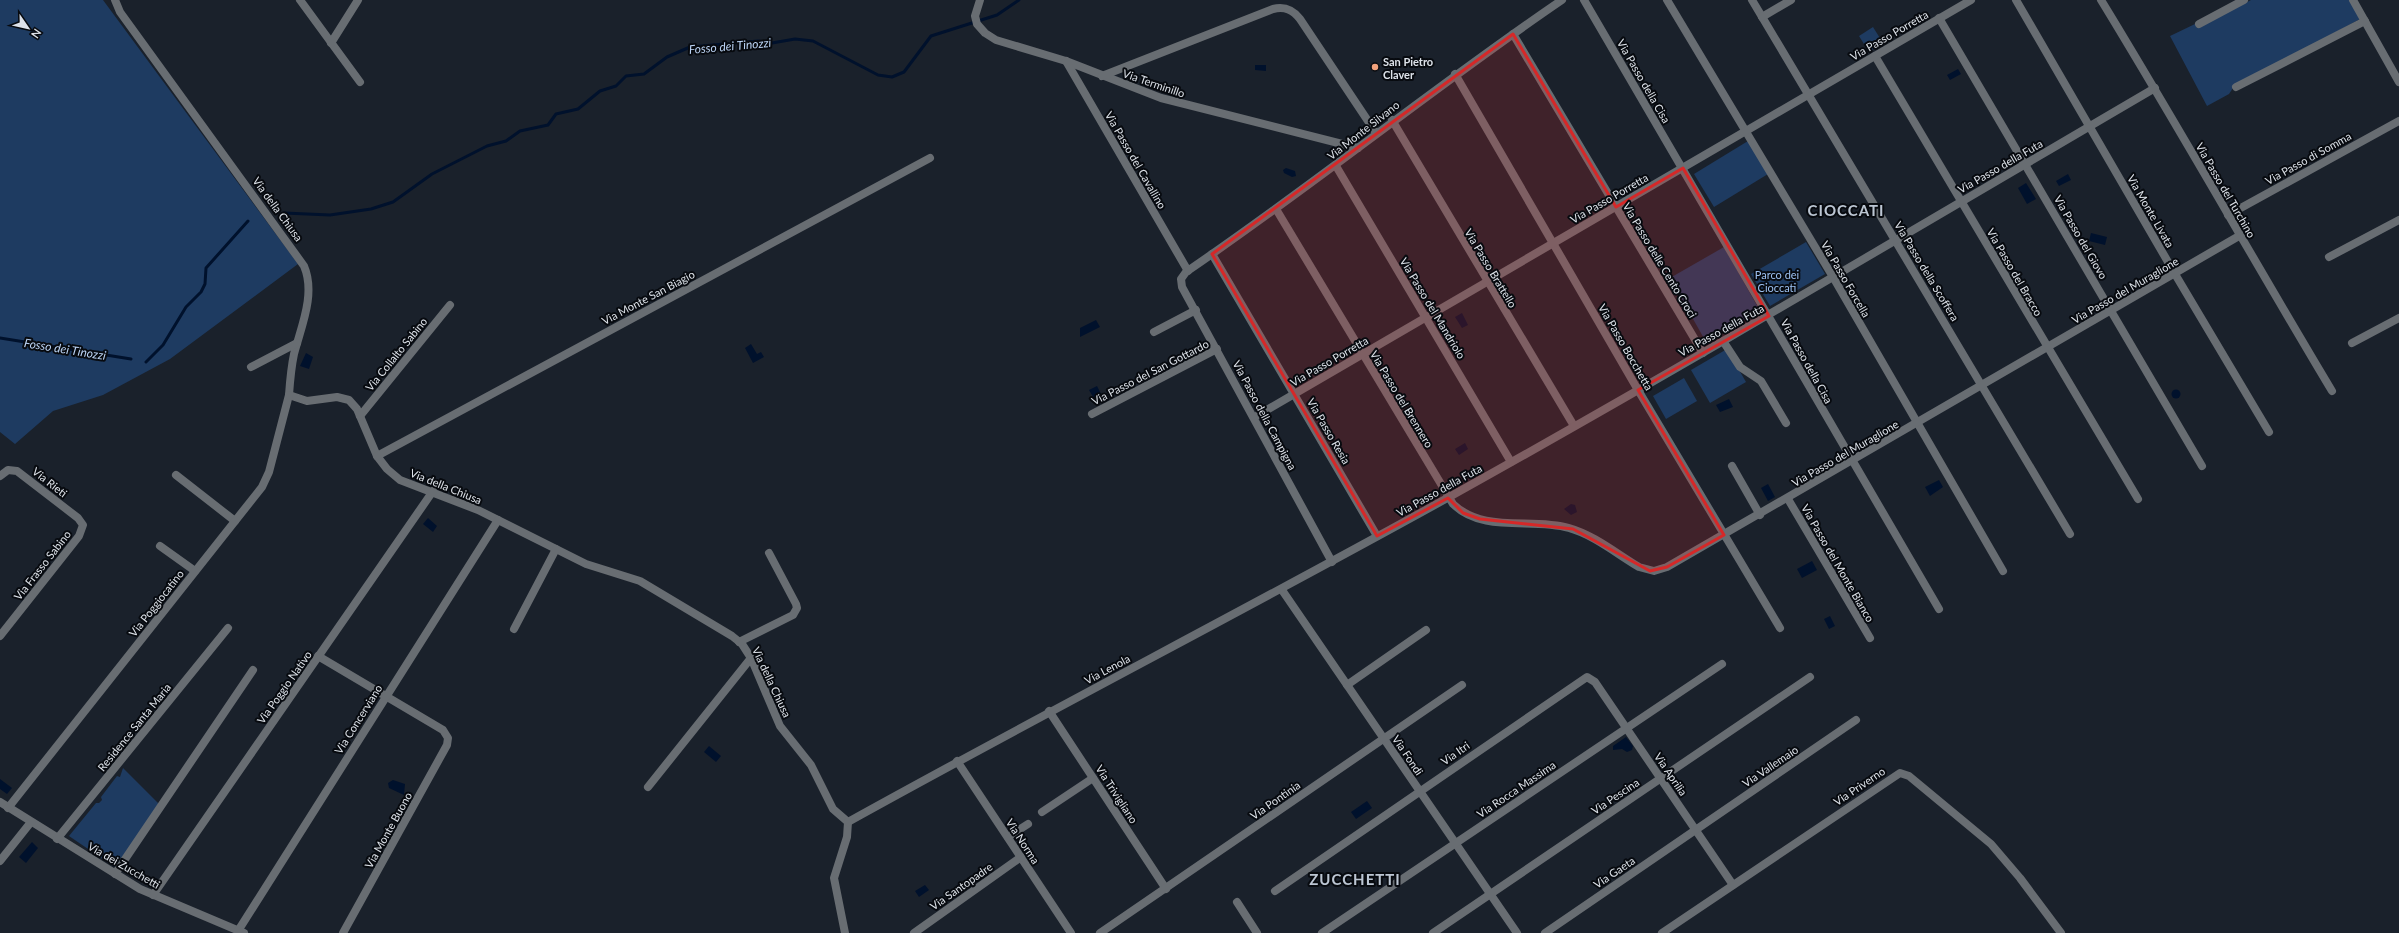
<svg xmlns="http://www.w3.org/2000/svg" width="2399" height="933" viewBox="0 0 2399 933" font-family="Lato,sans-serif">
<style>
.green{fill:#1e3b61}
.water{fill:#00112c}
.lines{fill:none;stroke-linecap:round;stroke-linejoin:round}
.stream{stroke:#00112c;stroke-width:3}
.minor{stroke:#686d72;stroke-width:8}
.marked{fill:#d62828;fill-opacity:0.2;stroke:#d62828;stroke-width:3;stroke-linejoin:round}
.poi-dot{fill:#f1a17c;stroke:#070a0f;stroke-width:1.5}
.labels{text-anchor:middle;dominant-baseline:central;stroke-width:4;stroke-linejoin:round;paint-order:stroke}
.street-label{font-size:11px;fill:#dde2e9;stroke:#070a0f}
.poi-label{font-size:11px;font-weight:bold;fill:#dde2e9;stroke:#070a0f;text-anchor:start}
.park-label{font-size:11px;fill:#9dc1f1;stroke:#070a0f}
.water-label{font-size:12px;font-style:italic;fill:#bcd4f5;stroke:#070a0f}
.district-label{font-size:15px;font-weight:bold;letter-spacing:1px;fill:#bcc6d3;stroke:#070a0f}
</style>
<rect width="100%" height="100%" fill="#1a212b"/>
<g class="green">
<polygon points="0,0 103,0 298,264 170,359 103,395 53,411 15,444 0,432"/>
<polygon points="2251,0 2351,0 2362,18 2233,88 2229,94 2207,106 2170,36 2195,24 2197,28"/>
<polygon points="1873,27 1883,43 1869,52 1859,36"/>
<polygon points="1748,141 1768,174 1714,207 1694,174"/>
<polygon points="1806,242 1825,274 1770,306 1751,274"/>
<polygon points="1724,247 1760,311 1706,342 1670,278"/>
<polygon points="1727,349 1746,382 1710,403 1691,370"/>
<polygon points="1684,378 1697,401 1666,419 1653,396"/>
<polygon points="123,768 159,804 116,868 69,836 96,803 99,803 102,800 101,797 117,776 120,777"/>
</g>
<g class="water">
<polygon points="1255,65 1266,65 1266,71 1255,70"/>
<polygon points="1958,69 1961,74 1950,80 1947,75"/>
<polygon points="1286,168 1295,171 1296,176 1292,177 1284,173 1283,170"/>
<polygon points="2068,174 2071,180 2059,186 2056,181"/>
<polygon points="2026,183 2036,199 2027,204 2018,188"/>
<polygon points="2091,233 2107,237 2105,245 2089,241"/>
<polygon points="1462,313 1468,325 1462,328 1455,317"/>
<polygon points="1096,320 1100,327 1080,337 1080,328"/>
<polygon points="751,344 757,354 761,352 764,357 753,363 745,348"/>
<polygon points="306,353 313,357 309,369 300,366"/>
<polygon points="1097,386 1103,398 1096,402 1089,390"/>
<circle cx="2176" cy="394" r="4.5"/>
<polygon points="1729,399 1733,407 1720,412 1716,405"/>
<polygon points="1465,443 1468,449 1459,455 1455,449"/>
<polygon points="1939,480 1943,487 1930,496 1925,487"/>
<polygon points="1768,484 1775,497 1768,501 1761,488"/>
<polygon points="1571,504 1575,505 1577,512 1571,515 1564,509"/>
<polygon points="428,518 437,526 433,532 423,524"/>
<polygon points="1812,561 1817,570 1802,578 1797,569"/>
<polygon points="1830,616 1835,626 1829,629 1824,619"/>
<polygon points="1626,737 1633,746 1632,750 1627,752 1622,749 1613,750 1613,746"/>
<polygon points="709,746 721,756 716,762 704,752"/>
<polygon points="0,779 12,788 7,794 0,789"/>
<polygon points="393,780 405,784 404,795 389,788 388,783"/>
<polygon points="1367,801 1372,808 1356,819 1351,812"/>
<polygon points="32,842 38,848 26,863 19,857"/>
<polygon points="925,885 929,890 919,897 915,891"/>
</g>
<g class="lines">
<g class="stream">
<polyline points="284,213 330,215 371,209 393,202 432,174 487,146 506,141 520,131 548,125 556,114 578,109 600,91 616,86 626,76 644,74 667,57 690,47 758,41 772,43 795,39 813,41 878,75 892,77 904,72 931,36 997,15 1019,0"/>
<polyline points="0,338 131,359"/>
<polyline points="146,362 163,345 186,307 201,292 205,284 206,268 248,221"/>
</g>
<g class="minor">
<path d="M 115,0 L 120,12 L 304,266 C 316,294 301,327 294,354 C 291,368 290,381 289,395 L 307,401 L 337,397 L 349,400 L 357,409 L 377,456 L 387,469 L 400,480 L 478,510 L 586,564 L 640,581 L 732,636 L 742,644 L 751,658 L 780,726 L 811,765 L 833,809 L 848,822 L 847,837 L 834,878 L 845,933"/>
<polyline points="300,0 360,82"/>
<polyline points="980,0 975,16 977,24 985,33 996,40 1066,61 1161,98 1358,148"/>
<polyline points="1584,0 1939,609"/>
<polyline points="1667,0 1833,277 2003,571"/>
<polyline points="1752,0 2070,534"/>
<polyline points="2016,0 2175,274 2269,432"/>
<path d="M 2101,0 C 2180,129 2254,261 2332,391"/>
<polyline points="2353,0 2399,82"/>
<polyline points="1762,17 1791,0"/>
<polyline points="1939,18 2202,466"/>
<polyline points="2199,24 2244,0"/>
<polyline points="1513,34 1703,353"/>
<polyline points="331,43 358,0"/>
<polyline points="1875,56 2138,499"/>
<polyline points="1066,61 1188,271"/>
<polyline points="1455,74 1638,390 1780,628"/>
<path d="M 1102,76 L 1273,9 C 1285,6 1293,10 1300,19 L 1376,133"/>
<polyline points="2236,87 2365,21"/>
<polyline points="1392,120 1574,426"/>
<polyline points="1336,166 1511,462"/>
<path d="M 1276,209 L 1453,504 C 1484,534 1532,517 1569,528 C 1594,535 1617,554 1639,567 L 1654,571 L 1667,567 L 2239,236"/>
<polyline points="2228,215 2399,121"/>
<polyline points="1212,254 1377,536"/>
<polyline points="2329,257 2399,220"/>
<polyline points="1154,332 1196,310"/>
<polyline points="1723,341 1740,367 1761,381 1786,423"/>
<polyline points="2352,343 2399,318"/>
<polyline points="251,367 297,343"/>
<polyline points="1092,414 1217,349"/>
<polyline points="1258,415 1971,0"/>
<polyline points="360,416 450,305"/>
<polyline points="377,456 930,158"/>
<polyline points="1732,466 1760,515"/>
<polyline points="176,475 235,521"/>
<polyline points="0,476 8,470 17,471 78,518 83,525 79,536 0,636"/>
<polyline points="1788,499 1870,638"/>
<polyline points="160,546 195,571"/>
<path d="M 1332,562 L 1182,287 L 1181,279 L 1186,272 C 1314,185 1434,87 1562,0"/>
<polyline points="1282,590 1517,933"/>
<polyline points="514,629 556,549"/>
<polyline points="739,642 793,615 797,608 796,604 769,553"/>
<polyline points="318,656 443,730 448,738 447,745 343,933"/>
<polyline points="1347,685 1426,630"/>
<polyline points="1049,711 1166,889"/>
<polyline points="957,761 1071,933"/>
<polyline points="648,787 751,658"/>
<polyline points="0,802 140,889 244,933"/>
<polyline points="8,808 262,487 269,472 289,395"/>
<polyline points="1042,812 1093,778"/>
<path d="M 848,822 C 1048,711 1251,607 1451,496 C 1688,364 1921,225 2155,88"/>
<polyline points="1008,837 1028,824"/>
<polyline points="57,839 228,628"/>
<polyline points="0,861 31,822"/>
<polyline points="115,874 253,670"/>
<polyline points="1275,891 1587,677 1595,682 1733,885"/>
<polyline points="153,895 433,491"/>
<polyline points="1237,902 1257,933"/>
<polyline points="238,931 498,520"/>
<polyline points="914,933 1021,857"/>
<polyline points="1100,933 1462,685"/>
<polyline points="1322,933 1722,664"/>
<polyline points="1433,933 1810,677"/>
<polyline points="1545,933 1856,720"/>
<polyline points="1662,933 1900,773 1909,776 1991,844 2020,878 2061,933"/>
</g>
</g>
<path class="marked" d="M 1513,34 L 1616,207 L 1683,168 L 1769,316 L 1638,390 L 1724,535 L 1667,567 L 1650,571 L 1573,529 L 1480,519 L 1463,513 L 1448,498 L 1377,536 L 1212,254 Z"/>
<circle class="poi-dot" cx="1375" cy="67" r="4"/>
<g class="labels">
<g class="street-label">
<text transform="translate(1889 35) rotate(-30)">Via Passo Porretta</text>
<text transform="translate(1644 81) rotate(60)">Via Passo della Cisa</text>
<text transform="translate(1154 83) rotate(19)">Via Terminillo</text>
<text transform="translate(1363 130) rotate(-38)">Via Monte Silvano</text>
<text transform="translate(2308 158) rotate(-29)">Via Passo di Somma</text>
<text transform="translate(1136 160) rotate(60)">Via Passo del Cavallino</text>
<text transform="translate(2000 166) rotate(-30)">Via Passo della Futa</text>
<text transform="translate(2226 190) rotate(60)">Via Passo del Turchino</text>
<text transform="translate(1609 198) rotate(-30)">Via Passo Porretta</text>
<text transform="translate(278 209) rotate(54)">Via della Chiusa</text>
<text transform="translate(2151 211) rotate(60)">Via Monte Livata</text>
<text transform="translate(2081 237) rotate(60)">Via Passo del Giovo</text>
<text transform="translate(1660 260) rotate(59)">Via Passo delle Cento Croci</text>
<text transform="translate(1491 268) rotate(59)">Via Passo Brattello</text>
<text transform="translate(1927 271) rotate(59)">Via Passo della Scoffera</text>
<text transform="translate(2015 272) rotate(60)">Via Passo del Bracco</text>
<text transform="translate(1846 279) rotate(60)">Via Passo Forcella</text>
<text transform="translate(2125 290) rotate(-30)">Via Passo del Muraglione</text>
<text transform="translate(648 297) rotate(-28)">Via Monte San Biagio</text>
<text transform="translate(1433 308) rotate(59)">Via Passo del Mandriolo</text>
<text transform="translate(1721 330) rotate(-29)">Via Passo della Futa</text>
<text transform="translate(1626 347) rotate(60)">Via Passo Bocchetta</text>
<text transform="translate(396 354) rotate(-51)">Via Collalto Sabino</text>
<text transform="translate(1329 361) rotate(-30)">Via Passo Porretta</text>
<text transform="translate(1807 361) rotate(61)">Via Passo della Cisa</text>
<text transform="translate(1150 372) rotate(-27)">Via Passo del San Gottardo</text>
<text transform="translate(1402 399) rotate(59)">Via Passo del Brennero</text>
<text transform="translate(1265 415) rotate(62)">Via Passo della Campigna</text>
<text transform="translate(1329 431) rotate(60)">Via Passo Resia</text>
<text transform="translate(1845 453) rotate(-30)">Via Passo del Muraglione</text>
<text transform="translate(50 482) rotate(38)">Via Rieti</text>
<text transform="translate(446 486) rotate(22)">Via della Chiusa</text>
<text transform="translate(1439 490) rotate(-29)">Via Passo della Futa</text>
<text transform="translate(1838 563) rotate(60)">Via Passo del Monte Bianco</text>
<text transform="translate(42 565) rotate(-52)">Via Frasso Sabino</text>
<text transform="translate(156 603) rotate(-52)">Via Poggiocatino</text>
<text transform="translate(1107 669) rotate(-28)">Via Lenola</text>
<text transform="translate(772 682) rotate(65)">Via della Chiusa</text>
<text transform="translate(284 687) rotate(-55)">Via Poggio Nativo</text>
<text transform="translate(358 719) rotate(-58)">Via Concerviano</text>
<text transform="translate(134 727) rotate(-51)">Residence Santa Maria</text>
<text transform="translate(1455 753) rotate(-35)">Via Itri</text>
<text transform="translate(1408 755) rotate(56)">Via Fondi</text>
<text transform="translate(1770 766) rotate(-34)">Via Vallemaio</text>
<text transform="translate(1671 774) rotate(56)">Via Aprilia</text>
<text transform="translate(1859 786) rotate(-34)">Via Priverno</text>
<text transform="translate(1516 789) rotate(-34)">Via Rocca Massima</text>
<text transform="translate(1117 794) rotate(57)">Via Trivigliano</text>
<text transform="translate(1615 796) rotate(-34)">Via Pescina</text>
<text transform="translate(1275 800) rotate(-35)">Via Pontinia</text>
<text transform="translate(388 830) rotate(-61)">Via Monte Buono</text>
<text transform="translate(1023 841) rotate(57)">Via Norma</text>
<text transform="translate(124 865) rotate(30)">Via dei Zucchetti</text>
<text transform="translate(1614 872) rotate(-34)">Via Gaeta</text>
<text transform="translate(961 886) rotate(-35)">Via Santopadre</text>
</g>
<g class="poi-label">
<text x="1383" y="61">San Pietro<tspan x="1383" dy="13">Claver</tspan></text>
</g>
<g class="park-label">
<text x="1777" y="274">Parco dei<tspan x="1777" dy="13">Cioccati</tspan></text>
</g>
<g class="water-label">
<text transform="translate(730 46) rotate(-5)">Fosso dei Tinozzi</text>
<text transform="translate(65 349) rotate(9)">Fosso dei Tinozzi</text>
</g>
<g class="district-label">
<text x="1846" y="210">CIOCCATI</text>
<text x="1355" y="879">ZUCCHETTI</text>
</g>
</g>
<g transform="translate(28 28) rotate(124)" stroke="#070a0f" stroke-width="3" paint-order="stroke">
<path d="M0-3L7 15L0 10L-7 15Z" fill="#dde2e9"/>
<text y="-6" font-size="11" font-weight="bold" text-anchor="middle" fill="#dde2e9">N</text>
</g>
</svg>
